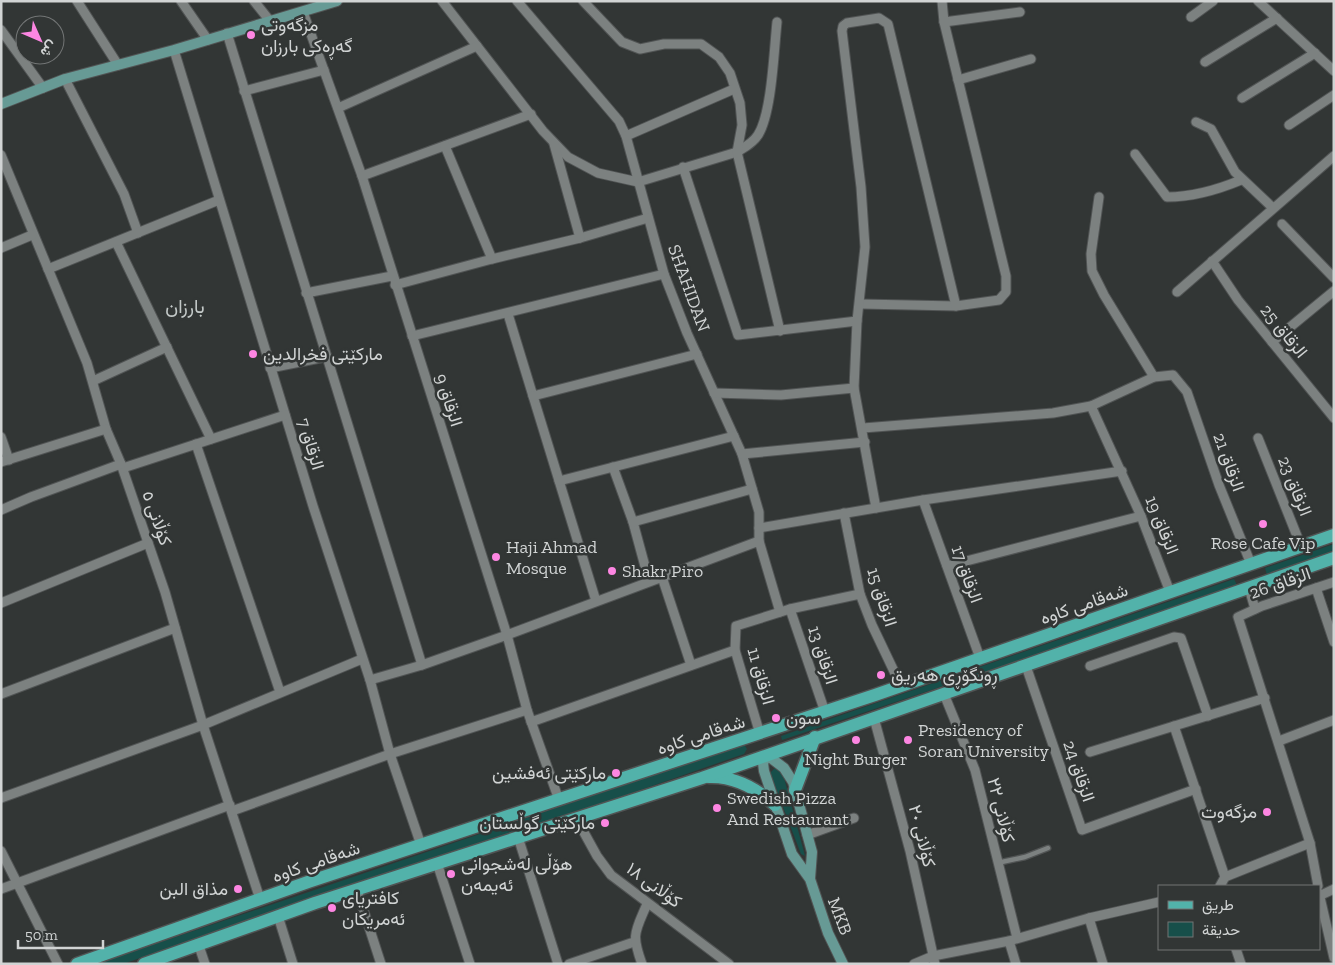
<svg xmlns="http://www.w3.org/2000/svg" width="1335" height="965" viewBox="0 0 1335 965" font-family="'Zilla Slab',Vazirmatn,serif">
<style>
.green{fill:#174f4a}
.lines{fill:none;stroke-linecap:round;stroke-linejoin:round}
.lane-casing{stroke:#515454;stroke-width:7}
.street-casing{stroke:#515454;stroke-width:11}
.secondary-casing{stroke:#515454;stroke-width:12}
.primary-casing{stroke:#515454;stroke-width:15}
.lane{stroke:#7c8180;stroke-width:4.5}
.street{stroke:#7c8180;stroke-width:9}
.secondary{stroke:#679a95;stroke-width:10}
.primary{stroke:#52b2aa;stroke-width:12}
.poi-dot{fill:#fd86e2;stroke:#323635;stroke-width:2}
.labels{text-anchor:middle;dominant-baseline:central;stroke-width:5;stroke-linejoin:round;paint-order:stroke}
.poi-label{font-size:18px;fill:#d1d4d4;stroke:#323635;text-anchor:start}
.street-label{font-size:18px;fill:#d1d4d4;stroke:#323635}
.neighbourhood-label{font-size:19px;fill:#c3c9c8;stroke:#323635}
</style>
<rect width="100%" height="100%" fill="#323635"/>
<g class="green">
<polygon points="1334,544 1334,551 1267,575 1265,568"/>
<polygon points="1234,579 1237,585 1072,643 782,740 781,736"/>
<polygon points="739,746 745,746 747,749 744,754 563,817 321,895 123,964 96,964"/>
<polygon points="775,768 783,774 805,856 801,854 770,773"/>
</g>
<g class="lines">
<defs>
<polyline id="lane" points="997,863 1025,857 1048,848"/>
<g id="street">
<polyline points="77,1 118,65"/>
<polyline points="181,1 208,40"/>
<polyline points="254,1 270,21"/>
<path d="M 442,1 L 543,131 L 568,157 L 598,173 L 638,182 L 737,152 C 745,147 753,143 758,135 C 772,113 774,49 777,22"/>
<polyline points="517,1 619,121 626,136 664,274 687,333 742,454 759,512 759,541 780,612"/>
<polyline points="583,1 622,42 640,49 664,44 701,44 719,57 730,73 740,103 742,125 737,152 780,331"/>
<polyline points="1258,1 1334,71"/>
<polyline points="303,12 362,176 507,635 527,710 559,800"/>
<polyline points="1191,17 1213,1"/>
<polyline points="944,22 1020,12"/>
<polyline points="1,30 43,88"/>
<polyline points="227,33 422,665"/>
<polyline points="174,50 313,506 370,680 390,754 421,845"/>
<polyline points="1205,62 1277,18"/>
<polyline points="65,79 124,194 138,233"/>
<polyline points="958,80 1031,59"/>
<polyline points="244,91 324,70"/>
<polyline points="1242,98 1315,53"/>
<polyline points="338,108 477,46"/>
<polyline points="1196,122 1211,129 1235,172 1273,208"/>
<polyline points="1289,125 1334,95"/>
<polyline points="626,136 734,89"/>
<path d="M 1135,154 L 1167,197 C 1194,197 1217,190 1241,180"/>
<polyline points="1,155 87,363 106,429 121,464 165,592 203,725 260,899"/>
<polyline points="683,167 738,335 857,321"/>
<polyline points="362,176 531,114"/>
<polyline points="1099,197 1091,254 1092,271 1104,295 1154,377"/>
<polyline points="1282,224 1334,278"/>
<polyline points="580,238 648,218"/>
<polyline points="116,242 211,439"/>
<polyline points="1,248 32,235"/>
<polyline points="492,259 580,238 554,144"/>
<polyline points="1212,261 1238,300 1334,418"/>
<polyline points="48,269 219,200"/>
<polyline points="395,285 492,259 445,146"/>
<polyline points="1177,292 1334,156"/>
<polyline points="306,293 392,276"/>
<polyline points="861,304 956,306 999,300 1006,292 1006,276 944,22 942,1"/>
<polyline points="508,314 533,396 697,354"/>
<polyline points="412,336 664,274"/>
<polyline points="1272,342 1334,291"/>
<polyline points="270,368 325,357"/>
<polyline points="93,381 167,347"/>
<polyline points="714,393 781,395 854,388"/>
<polyline points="533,396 596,601"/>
<polyline points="1091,406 1141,516 1170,592"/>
<polyline points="863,428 1053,413 1091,406 1154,377 1173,375 1187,392 1219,485 1251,564"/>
<polyline points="1,437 9,460"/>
<polyline points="1258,438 1301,546"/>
<polyline points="196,444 280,692"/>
<polyline points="742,454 865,442"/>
<polyline points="1,462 106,429"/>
<polyline points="613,467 633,522 649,581"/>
<polyline points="123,468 285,415"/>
<polyline points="559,481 734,436"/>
<polyline points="923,500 980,658"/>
<polyline points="876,508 854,388 857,321 865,247 861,187 842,31 843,26 847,23 879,18 888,24 956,306"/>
<polyline points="1,510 31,497 121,464"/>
<polyline points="844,513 860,594 872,625 901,686"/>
<polyline points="633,522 752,489"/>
<polyline points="759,528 923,500 1122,471"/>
<polyline points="947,566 1141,516"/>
<polyline points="662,577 691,665"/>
<polyline points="1249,588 1255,609"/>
<polyline points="1316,588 1334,642"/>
<polyline points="1,603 148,543"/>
<polyline points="790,609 825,712"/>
<polyline points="1026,666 1082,830 1196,789"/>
<polyline points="1090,666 1174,637 1181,638 1208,716"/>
<polyline points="370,680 422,665 507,635 759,541"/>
<polyline points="1,694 175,628"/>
<polyline points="944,694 975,770 1017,938"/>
<polyline points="874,718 910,851 935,964"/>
<polyline points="531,722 735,650"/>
<polyline points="1174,726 1225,877"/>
<polyline points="760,734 735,650 736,626 790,609 860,594"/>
<polyline points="1279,741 1334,720"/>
<polyline points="1090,752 1265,698"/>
<polyline points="1,798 203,725 362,659"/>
<polyline points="232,811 390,754 527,710"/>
<polyline points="576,818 597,856 611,875 729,964"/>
<polyline points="807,835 854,818"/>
<polyline points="518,837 558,964"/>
<polyline points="1,851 58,964"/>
<polyline points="437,863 470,964"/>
<polyline points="1220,886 1225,877 1310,843"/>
<polyline points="1318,886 1310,843 1238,617 1262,606 1334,582"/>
<polyline points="1,889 230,805"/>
<polyline points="357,890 381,964"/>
<polyline points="1319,893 1334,958"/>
<polyline points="1319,896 1334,889"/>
<polyline points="278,916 293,964"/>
<polyline points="1089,918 1103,964"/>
<polyline points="1009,941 1016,964"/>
<polyline points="199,946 205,964"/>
<polyline points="1236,949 1241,964"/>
<polyline points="569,964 634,942"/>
<path d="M 642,964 C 631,934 635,932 647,904"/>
<polyline points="914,964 933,956 1009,941 1089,918 1159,902"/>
</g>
<g id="secondary">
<polyline points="1,104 65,79 174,50 337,1"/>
<polyline points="810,879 812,852 793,782 784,768 767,755 763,763 764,771 792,854 810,879 828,933 843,964"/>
</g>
<g id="primary">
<path d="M 709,777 C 735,776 756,788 775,805"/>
<polyline points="795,790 815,737"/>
<polyline points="77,964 308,882 875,695 1334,535"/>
<polyline points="144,964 315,903 702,778 1334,558"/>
</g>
</defs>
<use href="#lane" class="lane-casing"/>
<use href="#street" class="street-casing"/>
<use href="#secondary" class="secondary-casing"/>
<use href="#primary" class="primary-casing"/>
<use href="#lane" class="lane"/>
<use href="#street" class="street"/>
<use href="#secondary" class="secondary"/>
<use href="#primary" class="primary"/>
</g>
<g class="poi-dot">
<circle cx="251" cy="35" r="5"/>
<circle cx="253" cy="354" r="5"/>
<circle cx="1263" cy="524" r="5"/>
<circle cx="496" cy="557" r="5"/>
<circle cx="612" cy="571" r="5"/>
<circle cx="881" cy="675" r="5"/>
<circle cx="776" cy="718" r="5"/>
<circle cx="856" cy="740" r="5"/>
<circle cx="908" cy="740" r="5"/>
<circle cx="616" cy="773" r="5"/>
<circle cx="717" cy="808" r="5"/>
<circle cx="1267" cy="812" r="5"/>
<circle cx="605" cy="823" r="5"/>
<circle cx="451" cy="874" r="5"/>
<circle cx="238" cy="889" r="5"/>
<circle cx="332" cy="908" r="5"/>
</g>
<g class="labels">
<g class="poi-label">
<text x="261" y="25">مزگەوتی<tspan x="261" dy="21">گەڕەکی بارزان</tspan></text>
<text x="263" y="354">مارکێتی فخرالدین</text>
<text x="1263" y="543" text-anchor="middle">Rose Cafe Vip</text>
<text x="506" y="547">Haji Ahmad<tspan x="506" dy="21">Mosque</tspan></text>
<text x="622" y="571">Shakr Piro</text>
<text x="891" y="675">ڕونگۆڕی هەریق</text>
<text x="786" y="718">سون</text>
<text x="918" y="730">Presidency of<tspan x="918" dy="21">Soran University</tspan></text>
<text x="856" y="759" text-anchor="middle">Night Burger</text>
<text x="606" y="773" text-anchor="end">مارکێتی ئەفشین</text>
<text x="727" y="798">Swedish Pizza<tspan x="727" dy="21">And Restaurant</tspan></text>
<text x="1257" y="812" text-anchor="end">مزگەوت</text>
<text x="595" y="823" text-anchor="end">مارکێتی گوڵستان</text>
<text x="461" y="864">هۆڵی لەشجوانی<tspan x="461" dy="21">ئەیمەن</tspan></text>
<text x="228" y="889" text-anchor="end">مذاق البن</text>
<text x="342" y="898">کافتریای<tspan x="342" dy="21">ئەمریکان</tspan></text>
</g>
<g class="street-label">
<text transform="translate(689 288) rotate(70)">SHAHIDAN</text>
<text transform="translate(1284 331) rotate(51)">الزقاق 25</text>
<text transform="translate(449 400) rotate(72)">الزقاق 9</text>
<text transform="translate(311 444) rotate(73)">الزقاق 7</text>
<text transform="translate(1229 462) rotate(70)">الزقاق 21</text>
<text transform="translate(1295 486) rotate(68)">الزقاق 23</text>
<text transform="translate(157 518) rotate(71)">کۆڵانی ٥</text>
<text transform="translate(1162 525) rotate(68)">الزقاق 19</text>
<text transform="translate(967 574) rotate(70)">الزقاق 17</text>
<text transform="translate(1280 583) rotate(-19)">الزقاق 26</text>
<text transform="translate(882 597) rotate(72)">الزقاق 15</text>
<text transform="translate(1084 604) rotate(-19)">شەقامی کاوە</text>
<text transform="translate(823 655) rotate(72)">الزقاق 13</text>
<text transform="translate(761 676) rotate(74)">الزقاق 11</text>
<text transform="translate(701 735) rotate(-18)">شەقامی کاوە</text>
<text transform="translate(1079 771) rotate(71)">الزقاق 24</text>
<text transform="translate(1001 810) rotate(76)">کۆڵانی ٢٢</text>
<text transform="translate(922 836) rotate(76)">کۆڵانی ٢٠</text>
<text transform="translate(316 862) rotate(-19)">شەقامی کاوە</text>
<text transform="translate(654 885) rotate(36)">کۆڵانی ١٨</text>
<text transform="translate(840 916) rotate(69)">MKB</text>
</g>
<g class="neighbourhood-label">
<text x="185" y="306">بارزان</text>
</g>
</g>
<rect width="1335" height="965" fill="none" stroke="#d1d4d4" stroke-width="5"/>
<rect x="1158" y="885" width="162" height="65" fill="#323635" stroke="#727575"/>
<rect x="1168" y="901" width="25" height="8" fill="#52b2aa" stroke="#727575"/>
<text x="1202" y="910" font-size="15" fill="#d1d4d4">طريق</text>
<rect x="1168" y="922" width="25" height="15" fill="#174f4a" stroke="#727575"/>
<text x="1202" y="935" font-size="15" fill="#d1d4d4">حديقة</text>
<g transform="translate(40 40) rotate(135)"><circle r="24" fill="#323635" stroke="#727575"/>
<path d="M0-4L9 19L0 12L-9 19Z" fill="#fd86e2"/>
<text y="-8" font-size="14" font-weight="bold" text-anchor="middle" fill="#d1d4d4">ش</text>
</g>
<path d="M18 940v8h85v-8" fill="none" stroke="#d1d4d4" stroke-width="2.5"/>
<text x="25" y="940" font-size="15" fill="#d1d4d4" stroke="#323635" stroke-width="4" paint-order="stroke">50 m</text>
</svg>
